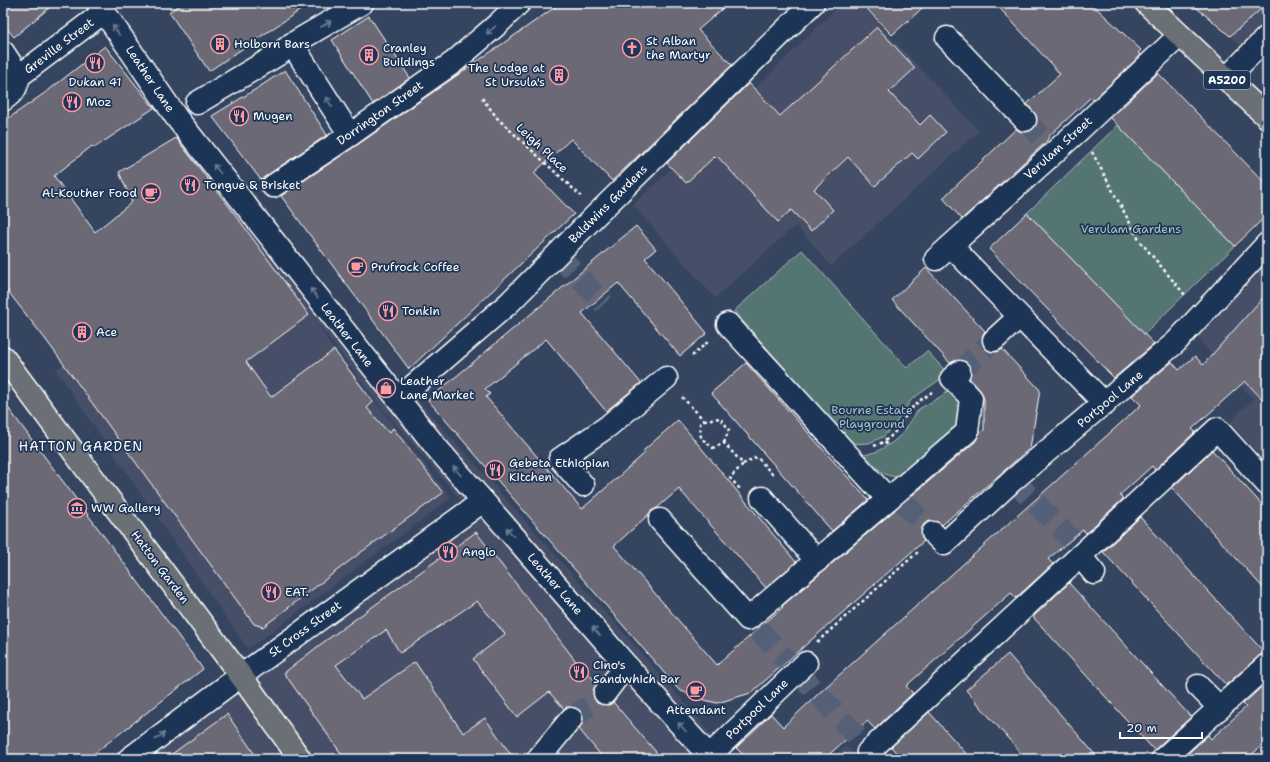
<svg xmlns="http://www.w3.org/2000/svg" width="1270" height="762" viewBox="0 0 1270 762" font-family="'Shantell Sans',sans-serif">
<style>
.built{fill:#465067}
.green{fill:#557473;stroke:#aabab9}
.building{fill:#6c6976;stroke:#fff}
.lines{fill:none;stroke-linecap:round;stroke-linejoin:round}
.minor-tunnel{stroke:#536178;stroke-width:22;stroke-dasharray:22 11;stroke-linecap:butt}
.minor-casing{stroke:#fff;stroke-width:25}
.major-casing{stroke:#fff;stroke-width:25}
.path{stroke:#fff;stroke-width:2.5;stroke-dasharray:3 3;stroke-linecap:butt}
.minor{stroke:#1d3557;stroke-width:22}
.major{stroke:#6a7074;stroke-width:22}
.oneway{stroke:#6c7c92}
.labels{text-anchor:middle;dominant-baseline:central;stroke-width:3.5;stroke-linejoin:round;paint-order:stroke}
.shield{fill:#1d3557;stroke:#bbc2cd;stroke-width:1}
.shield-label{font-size:11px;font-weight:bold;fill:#fff}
.poi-label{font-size:12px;fill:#fff;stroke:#1d3557;text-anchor:start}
.street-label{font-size:12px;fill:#fff;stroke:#1d3557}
.park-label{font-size:12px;fill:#b2c0c0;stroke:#1d3557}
.neighbourhood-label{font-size:13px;letter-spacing:1px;fill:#fff;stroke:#1d3557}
</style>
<rect width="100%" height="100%" fill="#354560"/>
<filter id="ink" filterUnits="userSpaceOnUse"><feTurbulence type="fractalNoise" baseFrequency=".025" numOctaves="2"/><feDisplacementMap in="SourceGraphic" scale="8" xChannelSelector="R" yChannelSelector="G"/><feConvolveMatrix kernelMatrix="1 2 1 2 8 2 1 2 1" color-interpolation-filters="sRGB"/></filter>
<g filter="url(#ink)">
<g class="built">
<polygon points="87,3 115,3 182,105 260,202 389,369 485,475 692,711 730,759 137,759 473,514 381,407 318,324 329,343 451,498 248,649 56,370 193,273 223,297 269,260 159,109"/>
<polygon points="842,3 859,3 979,131 831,266 796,225 715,298 633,205 707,136"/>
<polygon points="1267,3 1267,68 1230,36"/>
<polygon points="1267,226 1267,464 1230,422 1253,399 1180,319"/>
<polygon points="846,746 859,759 831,759"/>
</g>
<g class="green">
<polygon points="1118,125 1235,246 1144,334 1027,213"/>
<polygon points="802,250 907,368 927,351 948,374 912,399 895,424 883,437 869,443 852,444 734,311"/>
<path d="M 953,386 L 962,396 L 958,429 L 902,476 C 884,480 876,466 865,455 L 878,451 L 893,442 L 901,435 L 919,409 L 940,397 Z"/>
</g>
<g class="building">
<polygon points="3,3 55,3 14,37 3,24"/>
<polygon points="183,3 311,3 209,71 169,12"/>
<polygon points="561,3 729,3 698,30 732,65 612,181 571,139 534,173 574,214 409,369 281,196 357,145"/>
<polygon points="861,3 928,3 892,35"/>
<polygon points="995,3 1091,3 1141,50 1138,53 1141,55 1093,100 1091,97 1050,135 1046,142 962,219 943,198 1016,129 1021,132 1028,132 1034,129 1037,123 1037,117 1027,104 1060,74"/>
<polygon points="1191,3 1267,3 1267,4 1230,36"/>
<polygon points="369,16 410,78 373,104 332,40"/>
<polygon points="877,27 915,68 889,92 920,125 930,115 946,132 918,159 912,153 875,186 848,157 814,189 833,210 811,231 791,210 778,222 717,156 715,158 714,157 686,183 667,163 749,83 780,116"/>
<polygon points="105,46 154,108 94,148 92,146 54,176 95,232 132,202 119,172 176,138 231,209 309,315 246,362 271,397 334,350 373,402 367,408 389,433 393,428 443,493 360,553 263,627 254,624 46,340 3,285 3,122 49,90"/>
<polygon points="285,70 327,135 266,176 261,180 212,116 256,89"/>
<polygon points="1158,73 1267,185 1267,215 1235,246 1111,118"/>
<polygon points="1027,213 1154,344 1114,378 989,249"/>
<polygon points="636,226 656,249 645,258 707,333 680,356 618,283 582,313 641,383 606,411 546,339 485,389 490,394 486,397 582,509 645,453 643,451 678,420 796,562 766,588 679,489 657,508 651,511 648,515 614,546 717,665 783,607 782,606 975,442 979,434 984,430 984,399 980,390 969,378 971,370 969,364 964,360 957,360 950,363 892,300 926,268 985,331 982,337 982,342 985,349 991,352 997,352 1002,349 1040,390 1030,448 942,525 936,521 930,521 924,524 921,530 921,536 924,541 751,693 717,703 700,699 679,690 428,400"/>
<polygon points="1267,293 1267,404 1245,381 1192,429 1195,432 1155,470 1152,466 1120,495 1123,499 1086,533 1083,530 1048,559 1053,564 1016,598 1011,593 906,686 913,693 875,729 867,721 824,759 748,759 736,748 771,714 783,727 818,694 1141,405 1132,396 1172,362 1179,370 1195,356 1203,365"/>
<polygon points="746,363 868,500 832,531 711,393"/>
<polygon points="3,401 203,669 87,759 3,759"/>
<polygon points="1212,450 1267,510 1267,592 1172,488"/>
<polygon points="1140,517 1265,653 1259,656 1226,685 1103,552"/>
<polygon points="476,532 575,660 597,683 593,692 594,698 597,703 604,705 610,705 613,702 662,759 604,759 579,729 583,721 583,714 579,710 573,707 567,707 564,709 549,692 517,717 473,659 505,634 477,601 400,653 386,630 336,665 362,699 415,662 463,733 485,718 514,759 345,759 284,673 321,644"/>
<polygon points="1069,583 1191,717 1154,750 1033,617"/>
<polygon points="1008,654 1099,759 1026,759 966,690"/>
<polygon points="1267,682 1267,741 1247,759 1182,759 1208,735 1211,739 1246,707 1243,704"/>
<polygon points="929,712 971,759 902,759 891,747"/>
<polygon points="227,714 258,759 165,759"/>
</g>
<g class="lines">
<g class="minor-tunnel">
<polyline points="1025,120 1046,142"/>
<polyline points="557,254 604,304"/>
<polyline points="959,372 994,340"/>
<polyline points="1013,480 1071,539"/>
<polyline points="903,502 933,533"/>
<polyline points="758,629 787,661"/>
<polyline points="797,671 854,733 868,752"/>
<polyline points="571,719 605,693"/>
</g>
<defs>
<g id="minor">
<polyline points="98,3 176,117 436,447 626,665 712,759"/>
<polyline points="947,38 1025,120"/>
<polyline points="292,44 350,135"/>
<polyline points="3,52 19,76"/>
<polyline points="1226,79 1267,37"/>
<path d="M 3,100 C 14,92 16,90 19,76 L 104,12"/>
<polyline points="197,103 282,52 292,44 362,3"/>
<polyline points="273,186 350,135 454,62 499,23 519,3"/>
<polyline points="951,246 1105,404"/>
<polyline points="936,259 1078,131 1179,36"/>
<polyline points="728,324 888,499"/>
<polyline points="994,340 1019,317"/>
<polyline points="398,399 509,303 595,216 813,3"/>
<polyline points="583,485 560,459 607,427 666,378"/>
<polyline points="762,498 817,561"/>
<polyline points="660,520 748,619 967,432 971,398 952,378 959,372"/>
<polyline points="933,533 944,544 1013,480 1176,342 1267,244"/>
<polyline points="1080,556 1094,573"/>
<polyline points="1198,686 1220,708"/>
<polyline points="605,693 626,665"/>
<polyline points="129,759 224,688 483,501"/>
<polyline points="538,759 571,719"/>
<polyline points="706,759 806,663"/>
<polyline points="875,759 868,752 1217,429 1267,484"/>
<polyline points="1163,759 1267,665"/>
</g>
<g id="major">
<polyline points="1146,3 1267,117"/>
<polyline points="3,357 241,676 300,759"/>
</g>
</defs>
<use href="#minor" class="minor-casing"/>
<use href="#major" class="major-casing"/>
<g class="path">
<polyline points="482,98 498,119 581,196"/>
<polyline points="1092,152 1139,240 1185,295"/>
<polyline points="692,356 710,340"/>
<polyline points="682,397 704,420 700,424 701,438 713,448 724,443 743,464 730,478 740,489"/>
<polyline points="704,420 720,418 729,429 724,443"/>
<polyline points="885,442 887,446"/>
<path d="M 874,446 C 898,437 897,425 912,408 C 918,401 925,397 932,392"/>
<polyline points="743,464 757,457 773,475"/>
<polyline points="817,642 918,552"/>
</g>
<use href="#minor" class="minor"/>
<use href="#major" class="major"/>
</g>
<defs><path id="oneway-shaft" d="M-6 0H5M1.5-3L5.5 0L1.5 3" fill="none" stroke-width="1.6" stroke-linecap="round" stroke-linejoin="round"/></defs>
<g class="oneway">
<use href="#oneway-shaft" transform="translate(326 24) rotate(-30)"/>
<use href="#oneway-shaft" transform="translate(116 30) rotate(-124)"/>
<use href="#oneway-shaft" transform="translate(491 30) rotate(139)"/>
<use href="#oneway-shaft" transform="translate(329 102) rotate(-122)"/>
<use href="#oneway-shaft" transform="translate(217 169) rotate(-128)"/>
<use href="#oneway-shaft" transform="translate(314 293) rotate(-128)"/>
<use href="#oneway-shaft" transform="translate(457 471) rotate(-131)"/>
<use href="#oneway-shaft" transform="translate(510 532) rotate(-131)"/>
<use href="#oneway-shaft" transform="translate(596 631) rotate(-131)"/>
<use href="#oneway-shaft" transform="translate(682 727) rotate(-132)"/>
<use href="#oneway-shaft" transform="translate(160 736) rotate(-37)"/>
</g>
</g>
<defs>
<symbol id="building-ring" viewBox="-11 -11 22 22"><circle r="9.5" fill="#1d3557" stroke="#ff9aa2" stroke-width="1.5"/><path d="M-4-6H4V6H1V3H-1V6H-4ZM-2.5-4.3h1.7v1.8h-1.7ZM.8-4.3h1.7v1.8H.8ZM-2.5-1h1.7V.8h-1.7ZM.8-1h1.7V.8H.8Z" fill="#ff9aa2"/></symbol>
<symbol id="church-ring" viewBox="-11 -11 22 22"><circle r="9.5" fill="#1d3557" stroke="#ff9aa2" stroke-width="1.5"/><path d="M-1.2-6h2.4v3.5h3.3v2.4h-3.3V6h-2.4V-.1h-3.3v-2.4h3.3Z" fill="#ff9aa2"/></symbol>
<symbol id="restaurant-ring" viewBox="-11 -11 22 22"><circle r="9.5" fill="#1d3557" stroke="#ff9aa2" stroke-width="1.5"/><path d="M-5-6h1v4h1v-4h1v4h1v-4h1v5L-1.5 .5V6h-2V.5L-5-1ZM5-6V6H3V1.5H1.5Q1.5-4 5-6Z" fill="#ff9aa2"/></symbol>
<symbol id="cafe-ring" viewBox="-11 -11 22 22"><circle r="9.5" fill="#1d3557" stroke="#ff9aa2" stroke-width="1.5"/><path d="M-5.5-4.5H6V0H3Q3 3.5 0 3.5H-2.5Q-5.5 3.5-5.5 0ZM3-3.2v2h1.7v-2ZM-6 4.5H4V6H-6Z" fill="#ff9aa2"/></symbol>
<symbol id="shop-ring" viewBox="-11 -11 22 22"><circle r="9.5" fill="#1d3557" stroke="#ff9aa2" stroke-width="1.5"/><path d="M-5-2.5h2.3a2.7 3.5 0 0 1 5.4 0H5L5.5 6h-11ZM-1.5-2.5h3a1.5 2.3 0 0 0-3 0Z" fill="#ff9aa2"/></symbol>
<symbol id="museum-ring" viewBox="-11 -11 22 22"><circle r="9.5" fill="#1d3557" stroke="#ff9aa2" stroke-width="1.5"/><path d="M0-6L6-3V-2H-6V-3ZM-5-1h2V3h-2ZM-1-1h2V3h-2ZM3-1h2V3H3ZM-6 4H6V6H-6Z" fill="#ff9aa2"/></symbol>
</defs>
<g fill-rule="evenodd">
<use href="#building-ring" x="209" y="33" width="22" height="22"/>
<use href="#church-ring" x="621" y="37" width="22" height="22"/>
<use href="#building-ring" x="358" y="44" width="22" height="22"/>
<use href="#restaurant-ring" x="84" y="52" width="22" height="22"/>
<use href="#building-ring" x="548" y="64" width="22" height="22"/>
<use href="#restaurant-ring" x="61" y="91" width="22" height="22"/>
<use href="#restaurant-ring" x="228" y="105" width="22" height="22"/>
<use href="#restaurant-ring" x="179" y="174" width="22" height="22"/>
<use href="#cafe-ring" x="140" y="182" width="22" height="22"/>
<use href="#cafe-ring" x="346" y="256" width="22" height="22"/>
<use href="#restaurant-ring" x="377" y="300" width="22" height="22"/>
<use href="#building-ring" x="71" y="321" width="22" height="22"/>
<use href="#shop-ring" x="375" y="377" width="22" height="22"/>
<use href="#restaurant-ring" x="484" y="459" width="22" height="22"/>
<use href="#museum-ring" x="66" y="497" width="22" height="22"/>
<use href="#restaurant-ring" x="437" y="541" width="22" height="22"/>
<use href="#restaurant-ring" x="260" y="581" width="22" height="22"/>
<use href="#restaurant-ring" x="568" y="661" width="22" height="22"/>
<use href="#cafe-ring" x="685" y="680" width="22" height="22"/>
</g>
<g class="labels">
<rect class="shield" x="1204" y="71" width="46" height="18" rx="3"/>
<g class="shield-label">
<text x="1227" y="80">A5200</text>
</g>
<g class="poi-label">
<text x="646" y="41">St Alban<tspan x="646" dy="14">the Martyr</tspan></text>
<text x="234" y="44">Holborn Bars</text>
<text x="383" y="48">Cranley<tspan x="383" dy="14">Buildings</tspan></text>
<text x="545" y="68" text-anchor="end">The Lodge at<tspan x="545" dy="14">St Ursula's</tspan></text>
<text x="95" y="82" text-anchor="middle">Dukan 41</text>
<text x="86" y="102">Moz</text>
<text x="253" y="116">Mugen</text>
<text x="204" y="185">Tongue &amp; Brisket</text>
<text x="137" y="193" text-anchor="end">Al-Kouther Food</text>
<text x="371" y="267">Prufrock Coffee</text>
<text x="402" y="311">Tonkin</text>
<text x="96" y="332">Ace</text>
<text x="400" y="381">Leather<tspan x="400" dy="14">Lane Market</tspan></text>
<text x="509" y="463">Gebeta Ethiopian<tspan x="509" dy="14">Kitchen</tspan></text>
<text x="91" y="508">WW Gallery</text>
<text x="462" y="552">Anglo</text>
<text x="285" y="592">EAT.</text>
<text x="593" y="665">Cino's<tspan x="593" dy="14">Sandwhich Bar</tspan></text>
<text x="696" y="710" text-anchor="middle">Attendant</text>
</g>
<g class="street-label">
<text transform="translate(59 46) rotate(-37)">Greville Street</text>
<text transform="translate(150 79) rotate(56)">Leather Lane</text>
<text transform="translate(380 113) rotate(-35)">Dorrington Street</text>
<text transform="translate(542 148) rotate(43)">Leigh Place</text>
<text transform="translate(1058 148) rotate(-42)">Verulam Street</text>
<text transform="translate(608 204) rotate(-45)">Baldwins Gardens</text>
<text transform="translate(347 335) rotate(52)">Leather Lane</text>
<text transform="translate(1110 399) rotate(-40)">Portpool Lane</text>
<text transform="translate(160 567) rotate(53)">Hatton Garden</text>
<text transform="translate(555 584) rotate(49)">Leather Lane</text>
<text transform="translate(305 629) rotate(-36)">St Cross Street</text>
<text transform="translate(757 709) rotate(-44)">Portpool Lane</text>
</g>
<g class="park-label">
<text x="1131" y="229">Verulam Gardens</text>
<text x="872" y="410">Bourne Estate<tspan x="872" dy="14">Playground</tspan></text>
</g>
<g class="neighbourhood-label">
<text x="81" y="446">HATTON GARDEN</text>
</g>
</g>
<rect width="1270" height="762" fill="none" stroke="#1d3557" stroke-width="16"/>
<rect x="8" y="8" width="1254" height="746" fill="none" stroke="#fff" stroke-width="1.5" filter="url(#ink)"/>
<path d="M1120 732v6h82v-6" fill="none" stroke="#ffffff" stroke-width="2"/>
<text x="1126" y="732" font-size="12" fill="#ffffff" stroke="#1d3557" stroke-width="3" paint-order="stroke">20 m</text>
</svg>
